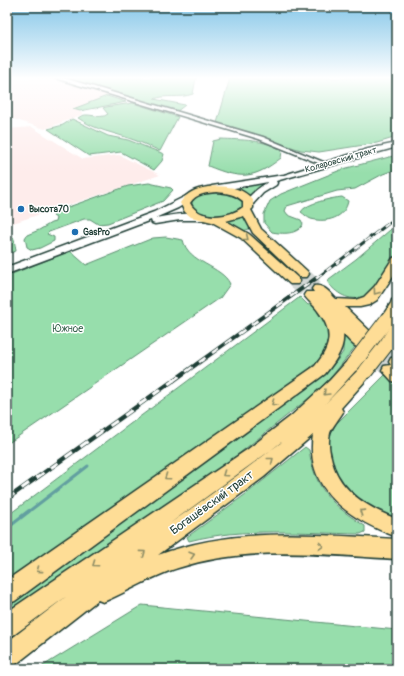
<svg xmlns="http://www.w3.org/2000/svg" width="404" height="676" viewBox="0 0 404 676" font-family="Pangolin,sans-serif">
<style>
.built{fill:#feeceb}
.green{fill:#97deac;stroke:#5b8e70}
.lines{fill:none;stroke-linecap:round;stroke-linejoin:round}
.stream-far1{stroke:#629fa0;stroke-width:3}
.stream{stroke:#629fa0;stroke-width:4}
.primary-tunnel-far1{stroke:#d2d8d6;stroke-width:11;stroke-dasharray:11 5.5;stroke-linecap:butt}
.primary-tunnel{stroke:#d2d8d6;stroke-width:14;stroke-dasharray:14 7;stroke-linecap:butt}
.tertiary-casing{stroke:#1f3d34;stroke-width:3}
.secondary-casing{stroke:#1f3d34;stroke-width:3}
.primary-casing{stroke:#1f3d34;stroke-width:3}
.tertiary{fill:#fff;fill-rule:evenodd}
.secondary{fill:#fff;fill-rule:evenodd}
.primary{fill:#fedd96;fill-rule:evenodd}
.rail-far2-casing{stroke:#1f3d34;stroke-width:3}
.rail-far1-casing{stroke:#1f3d34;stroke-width:4}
.rail-casing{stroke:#1f3d34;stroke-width:4.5}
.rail-far2{stroke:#fff;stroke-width:2;stroke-dasharray:6;stroke-linecap:butt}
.rail-far1{stroke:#fff;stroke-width:2.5;stroke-dasharray:8;stroke-linecap:butt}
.rail{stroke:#fff;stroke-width:3;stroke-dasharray:9;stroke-linecap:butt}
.primary-bridge-casing{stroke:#1f3d34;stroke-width:16;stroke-linecap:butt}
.primary-bridge{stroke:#fedd96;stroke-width:14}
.oneway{stroke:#8e8d65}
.poi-dot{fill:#1f6fb2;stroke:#fff;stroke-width:1.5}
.labels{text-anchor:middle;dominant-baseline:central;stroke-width:3;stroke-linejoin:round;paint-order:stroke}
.far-street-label{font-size:9px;fill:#1f3d34;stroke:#fff}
.far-poi-label{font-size:9px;font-weight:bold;fill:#1f3d34;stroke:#fff;text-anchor:start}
.park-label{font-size:10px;fill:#3d6552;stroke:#fff}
.near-street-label{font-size:12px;fill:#1f3d34;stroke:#fff}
</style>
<rect width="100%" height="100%" fill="#fff"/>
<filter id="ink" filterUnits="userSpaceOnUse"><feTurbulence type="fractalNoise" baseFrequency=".025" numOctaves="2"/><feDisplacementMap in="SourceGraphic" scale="8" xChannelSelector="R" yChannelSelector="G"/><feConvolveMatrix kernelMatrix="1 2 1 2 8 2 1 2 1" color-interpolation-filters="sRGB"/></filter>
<g filter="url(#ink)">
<g class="built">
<polygon points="7,78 53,78 110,95 74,108 83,114 45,129 7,117"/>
<polygon points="32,127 83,159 119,155 160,175 7,225 7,129"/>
</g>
<g class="green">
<path d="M 66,78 L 196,78 L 193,94 C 178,99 167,94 154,99 L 185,105 L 176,112 Z"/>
<polygon points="230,78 397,78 397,137 377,143 319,152 301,150 217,123"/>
<polygon points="107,96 126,102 80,111 73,109"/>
<path d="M 133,103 L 178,117 L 160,151 C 151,147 143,143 134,140 C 113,132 97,131 78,118 C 87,110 99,121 108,114 L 103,108 L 106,107 Z"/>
<polygon points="72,119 108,136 128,140 164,154 162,161 154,170 121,152 89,156 48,129 63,125"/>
<path d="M 221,139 C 240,140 266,139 282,151 L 281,158 C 253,180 240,179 208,166 L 213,141 Z"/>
<path d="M 397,155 L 397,169 L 383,174 L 355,189 L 337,191 L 287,206 L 285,211 L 288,215 L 301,220 L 303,224 C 298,235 282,234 272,232 L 264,223 L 264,214 L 270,201 L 281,194 L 343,169 Z"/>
<polygon points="278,179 250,197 232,189"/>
<polygon points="149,183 171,188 173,190 163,201 108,223 98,224 90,219 84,219 49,232 47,234 54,237 54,241 40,248 32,250 27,247 25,238 27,235 39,230 51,223 55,222 56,218 53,216 57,211 128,186"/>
<path d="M 215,192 C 225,192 237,193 243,203 L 242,207 C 232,217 192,221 192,202 C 197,194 206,193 215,192 Z"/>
<path d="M 342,197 L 348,201 C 345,218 327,223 311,219 C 308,218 304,214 301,212 C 306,203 332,198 342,197 Z"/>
<polygon points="245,215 252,228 243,231 225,221"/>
<path d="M 397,224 L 397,253 L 367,296 C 351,302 339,296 328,283 L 329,279 L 356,259 Z"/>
<polygon points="7,228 14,239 16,251 7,254"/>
<path d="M 166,237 L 183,240 C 188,263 222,266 230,284 L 220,298 L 7,444 L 7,276 L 70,251 L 86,265 L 153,238 Z"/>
<path d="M 300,297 L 308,305 L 311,304 C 341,336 329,353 300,377 L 7,583 L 7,516 Z"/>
<polygon points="343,335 355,347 333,375 314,394 226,464 7,615 7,605 10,603 312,384 336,362 343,352"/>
<path d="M 385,375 L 397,385 L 397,521 C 386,517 360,503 351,495 C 332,477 320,447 336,424 Z"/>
<path d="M 305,447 L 309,450 C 315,490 332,505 365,526 L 365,532 L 360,534 C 303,533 244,527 189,541 L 187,537 L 250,491 Z"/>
<polygon points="142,605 397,630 397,669 38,669"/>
</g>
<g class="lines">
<polyline class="stream-far1" points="28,512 88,466"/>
<polyline class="stream" points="7,528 29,511"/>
<polyline class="primary-tunnel-far1" points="303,274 307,278"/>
<g class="primary-tunnel">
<polyline points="306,277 318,289"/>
<polyline points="294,281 310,295"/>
<polyline points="367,335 396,362"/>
<polyline points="362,345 389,370"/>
</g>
<defs>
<polygon id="tertiary" points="55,78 64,78 263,137 328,164 323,165 259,139"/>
<g id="secondary">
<path d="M 397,143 L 397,147 L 276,181 L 277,183 L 276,185 L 263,193 L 252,205 L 249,206 L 244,203 C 251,194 258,188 268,182 L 212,192 L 208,189 L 212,186 L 284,175 L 368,149 Z"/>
<path d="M 188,195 L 193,198 L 191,200 L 178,208 L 155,218 C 167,216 203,209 212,218 L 210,220 L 180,220 L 155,224 L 152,223 L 151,220 L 7,274 L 7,267 L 154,212 Z"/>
</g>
<g id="primary">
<path d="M 208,187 C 223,185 243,187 253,200 L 253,208 L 251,210 L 261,229 L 307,271 L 309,274 L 307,277 L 299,277 L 253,233 L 244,216 L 226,221 L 249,234 L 298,278 L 300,281 L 298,284 L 290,284 L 241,238 L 212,222 L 191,217 L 185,212 L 180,203 C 187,192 196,189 208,187 ZM 217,192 C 227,193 235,194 243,201 L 243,207 C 229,218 199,221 190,203 C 196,193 207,193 217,192 Z"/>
<path d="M 397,257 L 397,270 L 377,300 L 369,305 L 360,307 L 345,307 L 374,335 L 372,338 L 364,339 L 369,345 L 367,348 C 356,351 350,341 343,334 C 345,349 334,363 325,374 L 15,601 L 7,604 L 7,580 L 315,366 C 331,347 334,332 318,311 C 314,305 308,301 304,295 L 306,292 L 314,292 L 312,289 L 314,286 C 323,284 329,292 336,299 L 355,300 L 364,297 L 375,286 L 393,258 Z"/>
<path d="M 397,299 C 397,310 397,315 391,324 L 386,325 L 381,324 L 379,321 L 391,303 L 392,300 Z"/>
<polygon points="397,357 397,382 392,381 382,370 384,366 391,365 389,362 391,358"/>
<path d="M 353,359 L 358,360 L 360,364 L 358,368 L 325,404 L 361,367 L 366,366 L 371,367 L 374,371 L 341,408 L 343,412 C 339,419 333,425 330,433 C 328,441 329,450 331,457 C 337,490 368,508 397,519 L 397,537 C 352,520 304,491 313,435 L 264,477 L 158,555 C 234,526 317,535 397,539 L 397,559 C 325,555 248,545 178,568 C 152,576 129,591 103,602 L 98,600 L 15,665 L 7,669 L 7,642 L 67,596 L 15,634 L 7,637 L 7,612 L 248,449 L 291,416 L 330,380 L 348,360 ZM 282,442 L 280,443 C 244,471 207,498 169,524 Z"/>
</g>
</defs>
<use href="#tertiary" class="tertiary-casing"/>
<use href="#secondary" class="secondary-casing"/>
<use href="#primary" class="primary-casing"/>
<use href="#tertiary" class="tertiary"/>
<use href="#secondary" class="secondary"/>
<use href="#primary" class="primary"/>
<defs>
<polyline id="rail-far2" points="317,278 397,217"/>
<polyline id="rail-far1" points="173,381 318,277"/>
<polyline id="rail" points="7,499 174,380"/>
</defs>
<use href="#rail-far2" class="rail-far2-casing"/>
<use href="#rail-far1" class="rail-far1-casing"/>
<use href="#rail" class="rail-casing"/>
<use href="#rail-far2" class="rail-far2"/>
<use href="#rail-far1" class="rail-far1"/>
<use href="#rail" class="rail"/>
<defs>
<g id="primary-bridge">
<polyline points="353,364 386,321"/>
<polyline points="366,371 387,344 397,328"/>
</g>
</defs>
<use href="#primary-bridge" class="primary-bridge-casing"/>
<use href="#primary-bridge" class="primary-bridge"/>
</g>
<defs><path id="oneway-chevron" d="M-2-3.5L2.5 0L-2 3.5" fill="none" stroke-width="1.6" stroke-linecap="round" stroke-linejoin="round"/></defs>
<g class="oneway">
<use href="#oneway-chevron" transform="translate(246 238) rotate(39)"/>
<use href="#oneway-chevron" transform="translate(376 292) rotate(126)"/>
<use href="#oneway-chevron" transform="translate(326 393) rotate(135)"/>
<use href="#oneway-chevron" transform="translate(274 403) rotate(145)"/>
<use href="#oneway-chevron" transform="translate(271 460) rotate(-38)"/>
<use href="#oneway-chevron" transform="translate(225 474) rotate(145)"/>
<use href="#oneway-chevron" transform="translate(167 477) rotate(145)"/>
<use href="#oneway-chevron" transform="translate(362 512) rotate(-147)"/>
<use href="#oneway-chevron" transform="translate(321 546) rotate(2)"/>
<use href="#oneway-chevron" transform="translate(143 553) rotate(-36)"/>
<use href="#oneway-chevron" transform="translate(192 555) rotate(-16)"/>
<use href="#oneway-chevron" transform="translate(95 564) rotate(145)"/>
<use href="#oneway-chevron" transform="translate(39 570) rotate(144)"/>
</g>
</g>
<linearGradient id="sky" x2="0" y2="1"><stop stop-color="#84c6e8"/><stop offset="0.45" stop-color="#fff"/><stop offset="1" stop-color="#fff" stop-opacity="0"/></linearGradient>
<rect width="404" height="173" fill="url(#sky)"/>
<g class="poi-dot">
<circle cx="21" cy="209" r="4"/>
<circle cx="75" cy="232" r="4"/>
</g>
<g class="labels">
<g class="far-street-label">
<text transform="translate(341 160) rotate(-16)">Коларовский тракт</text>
</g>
<g class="far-poi-label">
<text x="29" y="209">Высота70</text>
<text x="83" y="232">GasPro</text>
</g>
<g class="park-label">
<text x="68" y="329">Южное</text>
</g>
<g class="near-street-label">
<text transform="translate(212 503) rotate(-36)">Богашёвский тракт</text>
</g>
</g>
<rect width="404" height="676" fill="none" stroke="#fff" stroke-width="24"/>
<rect x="12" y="12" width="380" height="652" fill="none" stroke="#1f3d34" stroke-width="1.5" filter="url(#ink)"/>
</svg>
